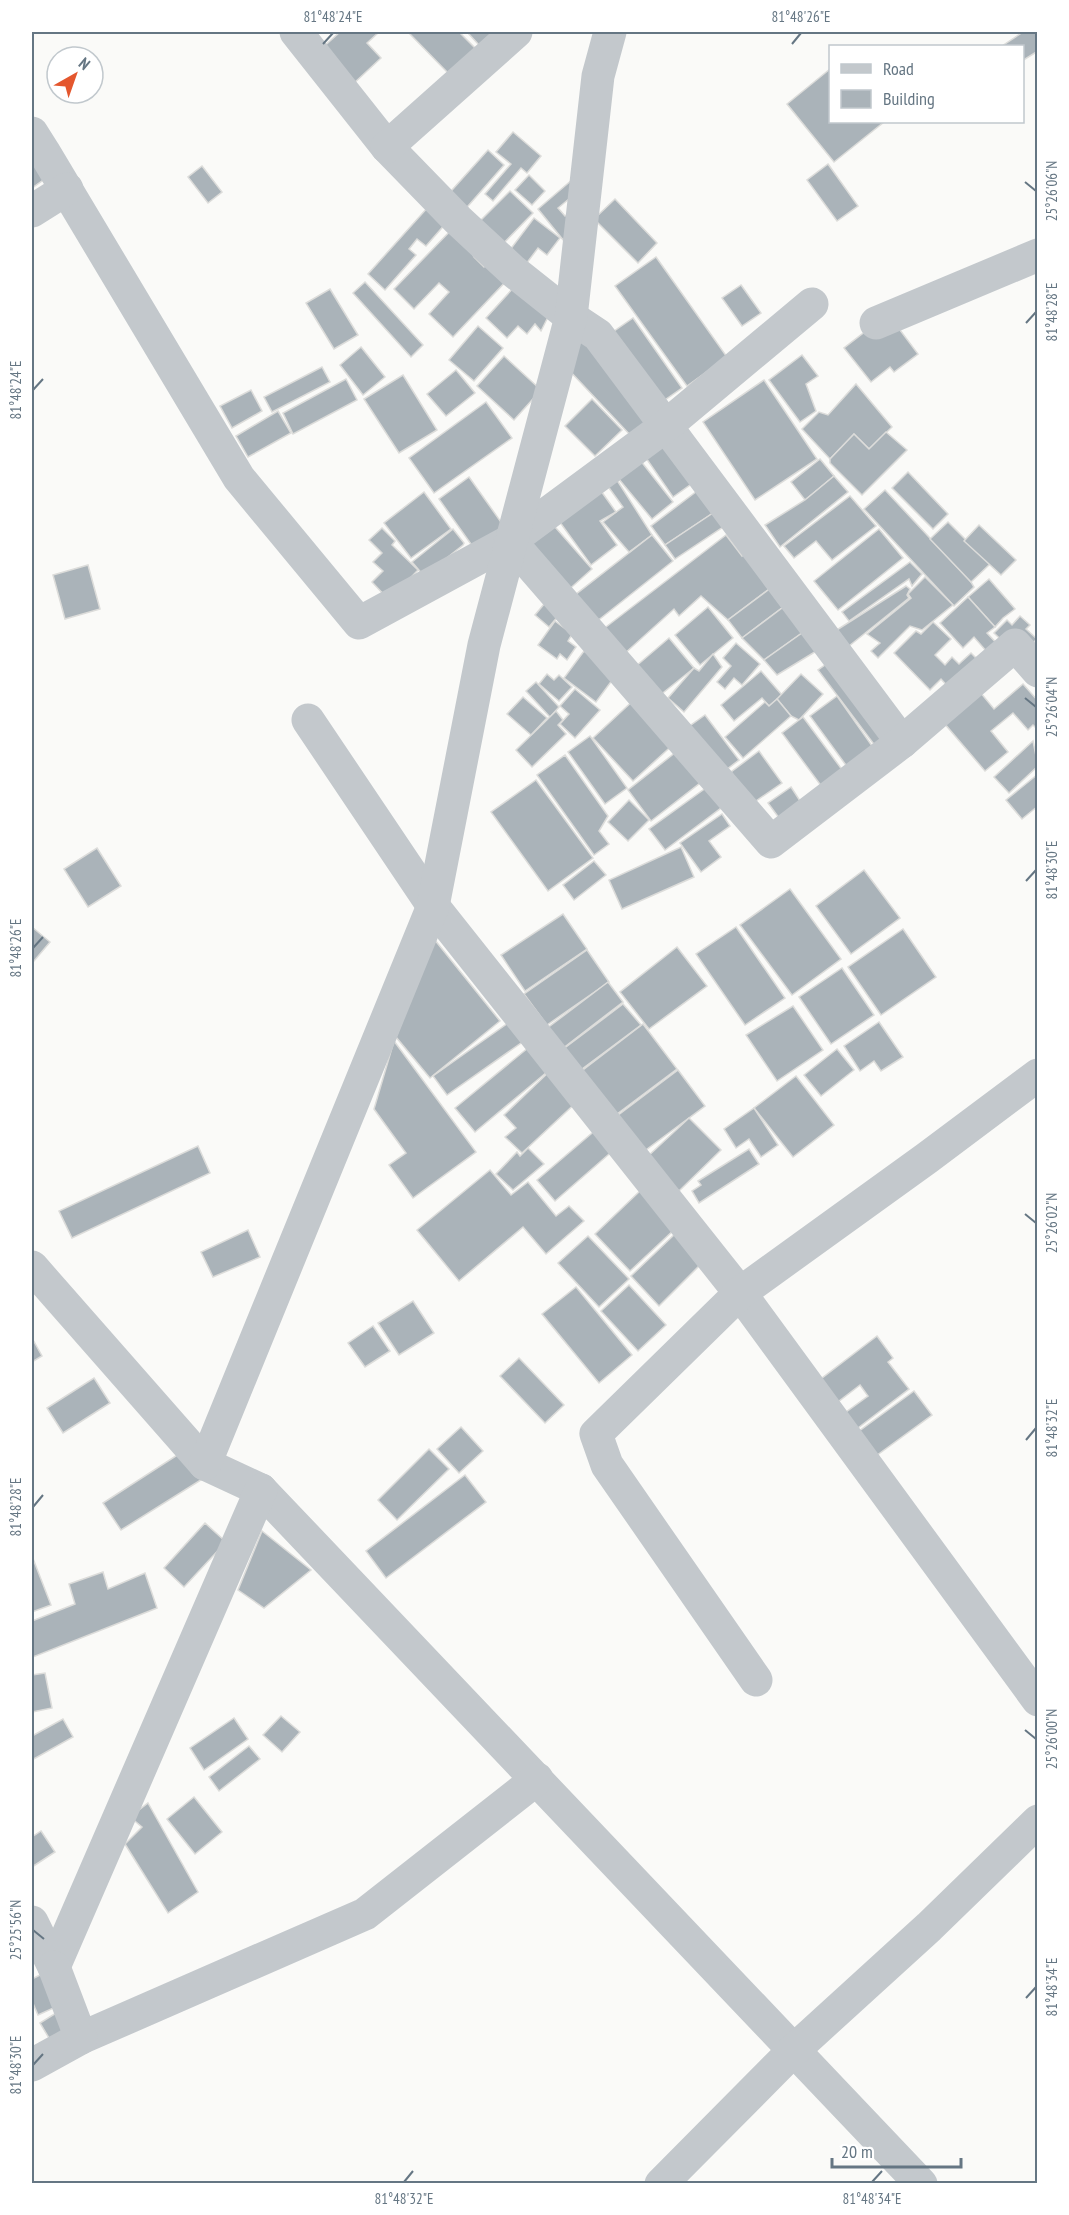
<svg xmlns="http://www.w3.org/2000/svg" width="1069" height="2215" viewBox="0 0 1069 2215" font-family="'PT Sans Narrow',sans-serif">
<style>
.building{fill:#aab3b9;stroke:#dcdcda;stroke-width:1.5;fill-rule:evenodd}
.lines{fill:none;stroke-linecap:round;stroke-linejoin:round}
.minor{stroke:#c3c8cc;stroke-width:33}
.ticks{fill:none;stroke:#657683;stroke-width:2}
.neatline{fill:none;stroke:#657683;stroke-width:2}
.ticks-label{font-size:15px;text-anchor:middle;fill:#657683}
</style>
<rect width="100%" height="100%" fill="#fafaf8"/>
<g class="building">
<polygon points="340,32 379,32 367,43 381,58 353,84 320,50"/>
<polygon points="408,32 459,32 476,49 449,74"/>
<polygon points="467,32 493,32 479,45"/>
<polygon points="1023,32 1038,32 1038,51 1022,61 1022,46 1002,46"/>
<polygon points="830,69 830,122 884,122 834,162 787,104"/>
<polygon points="513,132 541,156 527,173 521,168 493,201 485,194 511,164 496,152"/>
<polygon points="488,150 504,165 461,214 444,199"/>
<polygon points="32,158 46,178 32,188"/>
<polygon points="828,164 858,206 837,221 807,180"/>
<polygon points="202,166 222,192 208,203 188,177"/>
<polygon points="529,175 545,191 532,205 515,190"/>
<polygon points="573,179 581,189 558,208 565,216 569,213 564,241 538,209"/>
<polygon points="510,191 533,213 496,251 473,228"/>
<polygon points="615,199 657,243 638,263 594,219"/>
<polygon points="429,206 447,222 426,246 417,239 409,249 416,255 385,290 368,274"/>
<polygon points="534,218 560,238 547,255 538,248 520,272 503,259"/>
<polygon points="457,224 474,257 484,267 493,258 512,275 453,337 429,314 449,292 439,283 414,309 394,289"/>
<polygon points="656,257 727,357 687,386 615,286"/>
<polygon points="365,282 423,345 411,357 353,293"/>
<polygon points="741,285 761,313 742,326 722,298"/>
<polygon points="515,286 548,317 541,331 535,324 527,334 518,326 507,338 486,318"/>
<polygon points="330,289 358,335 334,349 306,303"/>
<polygon points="888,314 918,354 894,372 890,367 871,382 844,348"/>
<polygon points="633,318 682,388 656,406 607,336"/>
<polygon points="578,325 657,414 633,438 567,368"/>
<polygon points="478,326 503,348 474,381 449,360"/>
<polygon points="361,347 385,377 363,395 340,365"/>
<polygon points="802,355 818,376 806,384 816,411 800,422 769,380"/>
<polygon points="504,356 541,390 514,420 477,386"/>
<polygon points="322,367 330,382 272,412 264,397"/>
<polygon points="456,370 475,393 446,416 427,394"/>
<polygon points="403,375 437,430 399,453 364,399"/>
<polygon points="346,379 357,400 293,434 283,413"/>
<polygon points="764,380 817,459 755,500 703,422"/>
<polygon points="856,384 892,427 869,449 854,434 830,459 802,429 819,412 828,415"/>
<polygon points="251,390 262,411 232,428 220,406"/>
<polygon points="592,399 622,430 595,456 565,426"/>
<polygon points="486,402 512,438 434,493 409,458"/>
<polygon points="278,411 291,433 248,457 236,436"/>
<polygon points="886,432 907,450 862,495 830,463 830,459 854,434 869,449"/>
<polygon points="671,440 697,480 673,497 646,458"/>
<polygon points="820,459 834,476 805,500 791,482"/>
<polygon points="640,460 673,502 652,519 618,478"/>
<polygon points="908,472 948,514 933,529 892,488"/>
<polygon points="834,476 848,492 780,547 765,525 805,500"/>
<polygon points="469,477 508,532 478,554 439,499"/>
<polygon points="615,477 652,535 629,552 603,522 623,507 607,485"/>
<polygon points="701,488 716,511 665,545 651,526"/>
<polygon points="885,490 971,582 974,587 954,606 864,509"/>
<polygon points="601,491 616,512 600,521 617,545 591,565 559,521"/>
<polygon points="424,492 451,529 411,558 384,523"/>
<polygon points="850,496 876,526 832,560 816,541 794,558 784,546"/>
<polygon points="716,511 726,525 675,559 665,545"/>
<polygon points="548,519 592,569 565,593 521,544"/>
<polygon points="948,522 990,564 971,582 930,539"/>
<polygon points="979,525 1016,560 1001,575 964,541"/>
<polygon points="382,528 395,541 392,545 418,570 389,600 372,582 383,571 373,562 382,553 369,540"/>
<polygon points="453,529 464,543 463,545 424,576 412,562"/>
<polygon points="879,529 903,558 838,610 814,581"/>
<polygon points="652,535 673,561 596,622 575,595"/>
<polygon points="726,535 742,556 750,547 776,584 728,620 701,596 679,616 674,609 623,655 602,630"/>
<polygon points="910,562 922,574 912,586 909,579 849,621 842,612"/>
<polygon points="88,565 100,609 65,619 53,575"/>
<polygon points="925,577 953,605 922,630 910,626 878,658 871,651 880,643 867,634 911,598 908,594"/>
<polygon points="989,579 1015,609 1003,618 995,627 968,597"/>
<polygon points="776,584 790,602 742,638 728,620"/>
<polygon points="906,586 910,589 907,595 909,598 844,650 832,633"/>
<polygon points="550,597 564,609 549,627 535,615"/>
<polygon points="968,597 995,627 987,633 1002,649 987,652 974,637 963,648 940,623"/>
<polygon points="790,602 809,628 764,660 742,638"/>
<polygon points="708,607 733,638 700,665 675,635"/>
<polygon points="1020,616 1030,625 1026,629 1037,639 1019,657 994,633 1007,620 1012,625"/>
<polygon points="555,621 572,634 568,641 576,647 567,660 560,654 557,659 538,645"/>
<polygon points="933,622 951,639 935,655 945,665 952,657 959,664 971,653 981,663 952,691 941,679 930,690 894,653 916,631 921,634"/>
<polygon points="809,628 823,647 777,675 764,660"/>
<polygon points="669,638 694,668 659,696 635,667"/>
<polygon points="736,643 760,664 742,685 734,678 725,689 717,682 731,666 723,658"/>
<polygon points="584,651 616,675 596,702 564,678"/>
<polygon points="713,654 722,667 684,712 668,698 694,668 699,671"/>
<polygon points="832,660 893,740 879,751 818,670"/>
<polygon points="761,671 782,695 769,706 762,698 734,721 721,705"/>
<polygon points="547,674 554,680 559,675 572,687 559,701 539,684"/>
<polygon points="801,674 823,694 799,720 791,716 777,699"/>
<polygon points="536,682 559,707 550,717 526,691"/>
<polygon points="1023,684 1038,701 1038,730 1033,725 1028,730 1013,713 991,731 1008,752 985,771 944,723 980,692 994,709"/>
<polygon points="575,689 600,710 575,738 560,724 569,714 560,706"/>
<polygon points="837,696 877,753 851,772 810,716"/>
<polygon points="523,697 547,718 531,735 507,714"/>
<polygon points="637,697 677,741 633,781 593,738"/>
<polygon points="777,699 791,716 743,758 725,737 765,702 769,706"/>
<polygon points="556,711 563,720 558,725 566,734 532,767 516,750"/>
<polygon points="705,715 739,760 718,776 684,730"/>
<polygon points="803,717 846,775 825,791 782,733"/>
<polygon points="590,736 627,788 605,804 568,752"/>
<polygon points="1033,741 1038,766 1009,793 994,777"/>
<polygon points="759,751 782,783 753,803 731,772"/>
<polygon points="676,752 700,783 651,821 628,790"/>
<polygon points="565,755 608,816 599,831 609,844 594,855 537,775"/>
<polygon points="1038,774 1038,806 1022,819 1006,800"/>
<polygon points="536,780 593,858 548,891 491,812"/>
<polygon points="710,785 725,805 665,850 649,829"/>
<polygon points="791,787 804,807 782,822 768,803"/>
<polygon points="629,800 649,820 628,841 608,822"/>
<polygon points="722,814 730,826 709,841 721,857 701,872 680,843"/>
<polygon points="681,847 694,877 622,909 609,880"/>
<polygon points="97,848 121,886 88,907 64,869"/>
<polygon points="594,861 606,875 574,900 563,885"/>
<polygon points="864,870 900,918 851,954 816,906"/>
<polygon points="790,889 841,959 792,995 740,925"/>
<polygon points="563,914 587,949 525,991 501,955"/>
<polygon points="32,927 50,942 34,961 32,959"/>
<polygon points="736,927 785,998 745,1025 696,954"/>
<polygon points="903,929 936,977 881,1015 848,967"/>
<polygon points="434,939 500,1021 430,1078 396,1037"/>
<polygon points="677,947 707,986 649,1029 620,992"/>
<polygon points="587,950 609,982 547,1025 524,994"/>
<polygon points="842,968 874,1015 831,1044 799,997"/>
<polygon points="608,982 623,1002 562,1049 546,1029"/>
<polygon points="623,1004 641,1025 578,1072 562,1050"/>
<polygon points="793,1006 823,1050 777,1081 746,1035"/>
<polygon points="518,1016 531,1036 447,1095 433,1076"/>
<polygon points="879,1022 903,1057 881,1071 874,1061 860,1071 844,1046"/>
<polygon points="643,1024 677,1069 613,1117 579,1073"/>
<polygon points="394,1041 476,1152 413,1198 389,1165 406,1153 374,1109"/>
<polygon points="534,1043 553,1067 475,1132 455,1108"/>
<polygon points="837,1049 854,1070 821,1096 804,1075"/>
<polygon points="553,1068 581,1098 522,1153 505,1137 516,1128 504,1115"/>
<polygon points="678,1070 705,1106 639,1155 613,1119"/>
<polygon points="796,1076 834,1125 793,1157 754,1108"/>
<polygon points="754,1108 778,1145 761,1157 749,1139 736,1148 724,1129"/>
<polygon points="689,1118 721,1150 679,1191 646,1158"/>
<polygon points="598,1128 616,1148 555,1201 537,1180"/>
<polygon points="198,1146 210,1173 72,1238 59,1211"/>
<polygon points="528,1148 544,1164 513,1190 496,1174 517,1152 520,1156"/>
<polygon points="749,1149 759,1164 699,1203 692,1191 701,1185 698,1181"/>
<polygon points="490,1170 511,1195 528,1182 556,1216 569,1206 584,1221 546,1254 523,1227 459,1281 417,1230"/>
<polygon points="641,1190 676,1228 630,1271 595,1234"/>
<polygon points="248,1230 260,1257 213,1277 201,1252"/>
<polygon points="676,1233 704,1261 659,1306 631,1276"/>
<polygon points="588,1236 629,1279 599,1307 558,1263"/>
<polygon points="629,1285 666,1325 638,1351 601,1311"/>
<polygon points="576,1287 632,1355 599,1383 542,1314"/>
<polygon points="413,1301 434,1333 399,1355 378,1323"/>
<polygon points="373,1326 390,1351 365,1367 348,1343"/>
<path d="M 877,1336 L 893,1358 L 888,1362 L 909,1389 L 850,1434 L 813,1385 ZM 860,1385 L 868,1396 L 846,1412 L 838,1402 Z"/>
<polygon points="32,1338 42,1356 32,1362"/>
<polygon points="519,1358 564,1405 545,1423 500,1376"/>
<polygon points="94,1378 110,1403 63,1433 47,1408"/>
<polygon points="914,1391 932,1415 869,1461 851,1437"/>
<polygon points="461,1427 483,1451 459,1473 437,1449"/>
<polygon points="429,1449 449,1469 397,1520 378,1500"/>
<polygon points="185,1450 204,1478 121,1530 103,1503"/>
<polygon points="465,1475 486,1502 386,1578 366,1551"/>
<polygon points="205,1523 226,1542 184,1587 164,1568"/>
<polygon points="262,1531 311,1570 264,1608 238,1590"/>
<polygon points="32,1556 51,1605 32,1612"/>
<polygon points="103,1572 108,1589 145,1573 157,1608 33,1657 32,1621 75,1604 69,1584"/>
<polygon points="45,1673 52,1708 32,1712 32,1675"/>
<polygon points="281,1716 300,1732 282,1752 263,1735"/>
<polygon points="234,1718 248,1739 204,1770 190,1748"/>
<polygon points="63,1719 73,1737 32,1760 32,1736"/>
<polygon points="249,1746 260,1759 219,1791 209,1777"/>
<polygon points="194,1797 222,1832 195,1854 167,1819"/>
<polygon points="148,1803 198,1892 168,1913 125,1844 142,1827 130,1817"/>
<polygon points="41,1831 55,1852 32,1867 32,1837"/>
<polygon points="42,1974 58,2006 38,2015 32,2001 32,1979"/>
<polygon points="64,2008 80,2033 55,2048 40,2023"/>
</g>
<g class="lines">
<g class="minor">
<polyline points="296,32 387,147 458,220 513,271 571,317 598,335 902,742"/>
<polyline points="32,133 44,152 239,478 359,623 510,541 667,425 812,304"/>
<polyline points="387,147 516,32"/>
<polyline points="32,211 67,189"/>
<polyline points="876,323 1038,255"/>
<polyline points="510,541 771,842 902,742 1015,645 1038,671"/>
<polyline points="308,720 433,906 740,1293 1038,1700"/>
<polyline points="32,1267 205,1464 261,1490 921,2184"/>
<polyline points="205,1464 433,906 484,645 571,317 598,76 610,32"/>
<polyline points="756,1680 607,1465 596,1434 740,1293 927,1158 1038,1075"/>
<polyline points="32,1922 54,1967 261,1490"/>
<polyline points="54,1967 81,2038 365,1914 537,1779"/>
<polyline points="32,2065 81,2038"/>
<polyline points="661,2184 794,2050 929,1927 1038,1821"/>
</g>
</g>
<path class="ticks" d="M 323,44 L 333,33M 792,44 L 801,33M 1025,182 L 1036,191M 1026,323 L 1036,312M 33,390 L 43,379M 1025,698 L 1036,707M 1026,881 L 1036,870M 33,948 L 43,937M 1025,1214 L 1036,1223M 1026,1440 L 1036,1428M 33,1507 L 43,1495M 1025,1730 L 1036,1739M 33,1930 L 44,1939M 1026,1998 L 1036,1987M 33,2065 L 43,2054M 404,2182 L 413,2171M 872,2182 L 882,2171"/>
<rect width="1069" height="2215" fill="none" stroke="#ffffff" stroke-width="66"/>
<rect x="829" y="45" width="195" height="78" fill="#ffffff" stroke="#c1c8cd" stroke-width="1.5"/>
<rect x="841" y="64" width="30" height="9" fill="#c3c8cc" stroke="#c1c8cd" stroke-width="1.5"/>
<text x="883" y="75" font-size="18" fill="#657683">Road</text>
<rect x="841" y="90" width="30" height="18" fill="#aab3b9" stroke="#c1c8cd" stroke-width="1.5"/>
<text x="883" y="105" font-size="18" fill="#657683">Building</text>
<g transform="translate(75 75) rotate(40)"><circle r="28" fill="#ffffff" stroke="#c1c8cd" stroke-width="1.5"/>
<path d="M0-4.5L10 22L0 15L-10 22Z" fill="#e4572e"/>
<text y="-9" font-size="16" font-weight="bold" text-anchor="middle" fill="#657683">N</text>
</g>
<path d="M832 2158v9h129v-9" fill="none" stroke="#657683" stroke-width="3"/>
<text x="841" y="2158" font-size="18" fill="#657683" stroke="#ffffff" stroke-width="4.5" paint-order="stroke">20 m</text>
<rect x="33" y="33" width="1003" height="2149" class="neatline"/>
<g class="ticks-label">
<text x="333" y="22">81°48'24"E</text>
<text x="801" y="22">81°48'26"E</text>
<text transform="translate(1052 191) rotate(-90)" y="5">25°26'06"N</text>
<text transform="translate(1052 312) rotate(-90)" y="5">81°48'28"E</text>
<text transform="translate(16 390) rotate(-90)" y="5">81°48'24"E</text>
<text transform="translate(1052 707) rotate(-90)" y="5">25°26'04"N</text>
<text transform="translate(1052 870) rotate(-90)" y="5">81°48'30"E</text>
<text transform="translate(16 948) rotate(-90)" y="5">81°48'26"E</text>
<text transform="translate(1052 1223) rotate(-90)" y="5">25°26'02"N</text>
<text transform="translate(1052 1428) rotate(-90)" y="5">81°48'32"E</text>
<text transform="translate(16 1507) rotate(-90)" y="5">81°48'28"E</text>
<text transform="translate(1052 1739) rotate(-90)" y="5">25°26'00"N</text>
<text transform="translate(16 1930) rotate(-90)" y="5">25°25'56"N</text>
<text transform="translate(1052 1987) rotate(-90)" y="5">81°48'34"E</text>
<text transform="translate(16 2065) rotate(-90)" y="5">81°48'30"E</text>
<text x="404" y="2204">81°48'32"E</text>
<text x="872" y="2204">81°48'34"E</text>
</g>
</svg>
